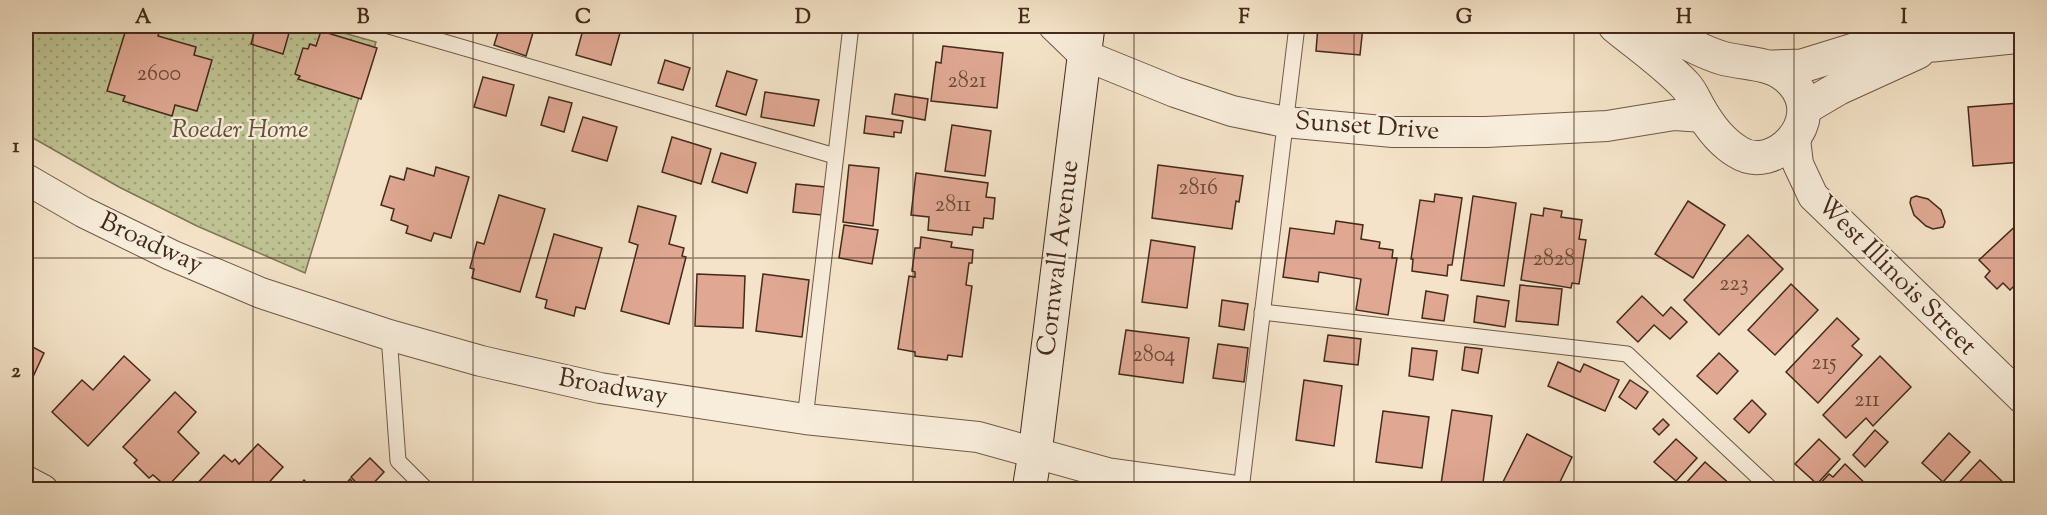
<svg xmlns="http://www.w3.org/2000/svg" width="2047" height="515" viewBox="0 0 2047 515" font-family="'Sorts Mill Goudy',serif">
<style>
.park{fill:url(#park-dots);stroke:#827657;stroke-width:1.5}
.building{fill:#e0a893;stroke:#442a1b;stroke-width:1.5}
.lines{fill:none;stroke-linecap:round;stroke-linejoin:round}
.service-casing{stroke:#705846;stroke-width:17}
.minor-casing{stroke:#705846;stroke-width:32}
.tertiary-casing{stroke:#705846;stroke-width:35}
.secondary-casing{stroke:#442a1b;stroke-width:35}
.service{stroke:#f8eddb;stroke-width:15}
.minor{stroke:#f8eddb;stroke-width:30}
.tertiary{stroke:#f8eddb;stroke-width:33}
.secondary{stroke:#f8eddb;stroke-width:33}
.grid{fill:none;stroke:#442a1b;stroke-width:1.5;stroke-opacity:0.55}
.labels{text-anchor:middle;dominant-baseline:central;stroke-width:5;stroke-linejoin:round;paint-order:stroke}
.number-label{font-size:22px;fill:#6b4a39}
.street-label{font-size:26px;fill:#442a1b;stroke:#f8eddb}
.park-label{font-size:26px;font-style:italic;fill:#635039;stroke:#f8eddb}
.neatline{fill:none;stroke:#442a1b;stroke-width:2}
.grid-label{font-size:20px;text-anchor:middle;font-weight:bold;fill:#442a1b}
</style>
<defs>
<pattern id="park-dots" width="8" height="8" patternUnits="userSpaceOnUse" patternTransform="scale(1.5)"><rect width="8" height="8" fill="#bfc393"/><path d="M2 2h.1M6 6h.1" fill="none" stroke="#9d9f77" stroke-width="1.8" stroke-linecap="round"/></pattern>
</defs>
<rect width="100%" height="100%" fill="#f4e3c8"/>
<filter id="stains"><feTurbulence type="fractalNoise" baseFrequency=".00333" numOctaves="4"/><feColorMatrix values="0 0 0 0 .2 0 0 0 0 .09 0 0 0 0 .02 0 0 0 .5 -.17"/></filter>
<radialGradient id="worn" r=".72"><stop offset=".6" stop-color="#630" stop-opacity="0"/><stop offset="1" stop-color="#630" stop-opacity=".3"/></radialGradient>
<polygon class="park" points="26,26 319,26 376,42 305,273 197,226 119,187 26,134"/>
<g class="building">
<polygon points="127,26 161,26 158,36 196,47 194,55 212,60 197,111 175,105 172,116 123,101 125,96 107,91"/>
<polygon points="256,26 291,26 283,54 251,44"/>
<polygon points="500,26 535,26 526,56 494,45"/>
<polygon points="584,26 596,26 620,33 611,65 576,55"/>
<polygon points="1318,26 1363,26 1360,55 1316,51"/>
<polygon points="321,31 377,48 361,99 298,79 300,76 295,74 303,48 308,49 310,44 316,46"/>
<polygon points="943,46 1003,53 997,108 931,101 936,62 941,63"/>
<polygon points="665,60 690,68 683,90 658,83"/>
<polygon points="727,71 757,80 746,115 716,106"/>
<polygon points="483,77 514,85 506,116 474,107"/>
<polygon points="765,92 819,100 814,126 761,117"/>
<polygon points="895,94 928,99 925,120 892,114"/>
<polygon points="549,97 572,103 564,132 541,125"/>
<polygon points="2019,103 2022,162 1973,166 1968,107"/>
<polygon points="866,116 903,121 901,133 894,132 894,137 864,133"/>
<polygon points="583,117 617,127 607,161 572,151"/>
<polygon points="952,125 991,131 985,176 945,171"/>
<polygon points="672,137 711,149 701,184 662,172"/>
<polygon points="721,153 756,163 747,193 712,182"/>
<polygon points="849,165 879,168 873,226 843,222"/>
<polygon points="1158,165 1243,176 1239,202 1236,201 1232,229 1152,218"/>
<polygon points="436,167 469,177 451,238 434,233 431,241 406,233 408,226 391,220 394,209 381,205 390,176 404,180 407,168 434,176"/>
<polygon points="916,173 988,183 986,197 995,198 993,219 984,218 983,228 973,227 972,235 928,230 929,217 911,215"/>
<polygon points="796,184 825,187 822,215 793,212"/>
<polygon points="1435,194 1462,198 1452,265 1448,265 1447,276 1412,271 1413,259 1411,259 1420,200 1434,202"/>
<polygon points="499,195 545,209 520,292 472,278 474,269 470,268 477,242 484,244"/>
<polygon points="1473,196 1516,203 1504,286 1461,280"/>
<polygon points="1916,196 1928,199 1941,210 1945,222 1943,227 1933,229 1926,226 1914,215 1910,203 1911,198"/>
<polygon points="1688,201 1725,225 1693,278 1655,254"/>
<polygon points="638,206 676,216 669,244 684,248 682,256 686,257 669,324 621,311 638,245 629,242"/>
<polygon points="1544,208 1562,211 1561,217 1582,220 1579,239 1586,240 1579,284 1572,283 1571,288 1521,280 1531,214 1543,216"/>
<polygon points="2022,220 2022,278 2010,290 2003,283 1997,289 1985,277 1990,271 1979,260"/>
<polygon points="1336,221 1363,225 1361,239 1380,242 1379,248 1393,250 1392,258 1397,258 1388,315 1356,310 1361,279 1319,272 1318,282 1283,277 1290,228 1334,234"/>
<polygon points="844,225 878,230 872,264 839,258"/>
<polygon points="554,234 602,248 585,309 576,307 574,316 545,308 547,300 536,297"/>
<polygon points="1748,235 1783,269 1719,335 1684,300"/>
<polygon points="921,237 952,242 951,247 973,250 972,263 969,263 966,285 972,286 962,357 948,355 947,360 915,356 915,352 898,349 909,276 915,277 915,272 912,271 915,248 920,248"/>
<polygon points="1151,240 1195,247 1187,308 1142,302"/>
<polygon points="697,274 745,276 743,328 695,326"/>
<polygon points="763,274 809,280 802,337 756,331"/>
<polygon points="1791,284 1818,310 1775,355 1748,330"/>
<polygon points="1520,285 1562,289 1558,325 1516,321"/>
<polygon points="1426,291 1448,295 1444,321 1422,318"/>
<polygon points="1477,296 1509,301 1505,327 1474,322"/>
<polygon points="1642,296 1663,316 1671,307 1687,322 1670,339 1654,325 1638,342 1617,322"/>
<polygon points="1222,300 1248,304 1244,330 1219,326"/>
<polygon points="1837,318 1859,339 1852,346 1862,355 1818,403 1786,372"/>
<polygon points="26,328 33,332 27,344 44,353 26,392"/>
<polygon points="1126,330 1189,338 1183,383 1119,374"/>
<polygon points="1328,335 1361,339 1358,365 1324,361"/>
<polygon points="1218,344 1248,348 1244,382 1213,378"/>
<polygon points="1465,347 1482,349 1478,373 1462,370"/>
<polygon points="1412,348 1437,351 1433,380 1409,376"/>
<polygon points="1719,353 1738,371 1717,394 1697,376"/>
<polygon points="124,356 150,380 88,446 52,412 82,380 93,390"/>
<polygon points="1880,356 1911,387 1873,426 1866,418 1846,438 1823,415"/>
<polygon points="1558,362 1580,372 1584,364 1619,380 1605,411 1548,386"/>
<polygon points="1304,380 1342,386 1334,446 1296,440"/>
<polygon points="1630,380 1648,392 1636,409 1619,397"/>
<polygon points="175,392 196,412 178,432 199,453 167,487 153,475 149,478 134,463 137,460 123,447"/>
<polygon points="1752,400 1766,414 1749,433 1734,419"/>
<polygon points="1452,410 1492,416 1482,490 1441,484"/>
<polygon points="1383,411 1429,417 1422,468 1376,462"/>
<polygon points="1663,419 1669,425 1659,435 1653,429"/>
<polygon points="1875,430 1888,442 1865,467 1853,455"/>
<polygon points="1949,433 1970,452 1943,482 1922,463"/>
<polygon points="1527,434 1572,457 1556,490 1499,490"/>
<polygon points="1676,439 1697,458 1676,481 1654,462"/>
<polygon points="1819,439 1840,459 1817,484 1795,464"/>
<polygon points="258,444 283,467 262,490 192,489 224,455 232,462 235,459 239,464"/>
<polygon points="370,458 384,472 367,490 363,490 351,477"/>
<polygon points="1980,460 2011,490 1952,490"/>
<polygon points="1705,462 1731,485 1727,490 1691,490 1685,484"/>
<polygon points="1845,464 1872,490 1814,490 1829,474 1833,477"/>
<polygon points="350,479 360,490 340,490"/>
<polygon points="304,480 314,490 295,490"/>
</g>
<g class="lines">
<defs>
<g id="service">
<polyline points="389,26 835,156"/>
<polyline points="1262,312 1627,354 1772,490"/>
<polyline points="389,335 398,461 427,490"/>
<polyline points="805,419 851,26"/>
<polyline points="1241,490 1297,26"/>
</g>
<g id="minor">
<polyline points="1054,26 1084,55 1175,92 1232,111 1285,122 1393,132 1486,132 1607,126 1674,115 1704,117"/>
<polyline points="1795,139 1798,164 1813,196 2022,398"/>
<polyline points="26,179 83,212 171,255 261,293 389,335 481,361 600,388 805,419 978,437 1107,473 1231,490"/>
<polyline points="26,481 43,490"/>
</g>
<g id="tertiary">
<path d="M 1615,26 C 1638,45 1664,63 1685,85 C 1691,91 1695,101 1699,108 C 1709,126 1721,142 1738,152 C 1773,175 1827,122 1793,83 C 1774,61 1747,65 1722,58 C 1702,52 1673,36 1656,26"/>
<polyline points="1773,67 1802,66 1857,49 1933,45 2022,36"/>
<polyline points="1805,108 1839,88 1918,52"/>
</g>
<polyline id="secondary" points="1029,490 1035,453 1088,26"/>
</defs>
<use href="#service" class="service-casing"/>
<use href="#minor" class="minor-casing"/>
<use href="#tertiary" class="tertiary-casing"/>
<use href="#secondary" class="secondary-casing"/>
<use href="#service" class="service"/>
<use href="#minor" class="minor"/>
<use href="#tertiary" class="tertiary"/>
<use href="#secondary" class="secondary"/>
</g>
<path class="grid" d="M 253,26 L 253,490M 473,26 L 473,490M 693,26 L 693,490M 913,26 L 913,490M 1134,26 L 1134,490M 1354,26 L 1354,490M 1574,26 L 1574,490M 1794,26 L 1794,490M 26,258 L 2022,258"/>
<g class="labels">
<g class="number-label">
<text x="159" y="75">2600</text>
<text x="967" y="82">2821</text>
<text x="1198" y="189">2816</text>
<text x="953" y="206">2811</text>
<text x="1554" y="260">2828</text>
<text x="1734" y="285">223</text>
<text x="1154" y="356">2804</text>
<text x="1824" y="364">215</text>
<text x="1867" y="401">211</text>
</g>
<g class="street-label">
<text transform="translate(1367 127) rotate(4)">Sunset Drive</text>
<text transform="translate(151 244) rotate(25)">Broadway</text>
<text transform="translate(1059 258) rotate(-83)">Cornwall Avenue</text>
<text transform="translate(1896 276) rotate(45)">West Illinois Street</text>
<text transform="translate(613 388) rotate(10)">Broadway</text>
</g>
<g class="park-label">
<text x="240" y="130">Roeder Home</text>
</g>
</g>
<rect width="2047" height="515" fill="none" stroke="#f4e3c8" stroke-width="66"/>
<rect x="33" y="33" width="1981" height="449" class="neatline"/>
<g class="grid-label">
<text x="143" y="23">A</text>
<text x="363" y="23">B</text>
<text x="583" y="23">C</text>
<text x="803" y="23">D</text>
<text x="1024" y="23">E</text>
<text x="1244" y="23">F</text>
<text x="1464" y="23">G</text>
<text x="1684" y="23">H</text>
<text x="1904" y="23">I</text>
<text x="16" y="152">1</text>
<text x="16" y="377">2</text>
</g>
<rect width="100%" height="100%" filter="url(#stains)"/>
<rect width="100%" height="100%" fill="url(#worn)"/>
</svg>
